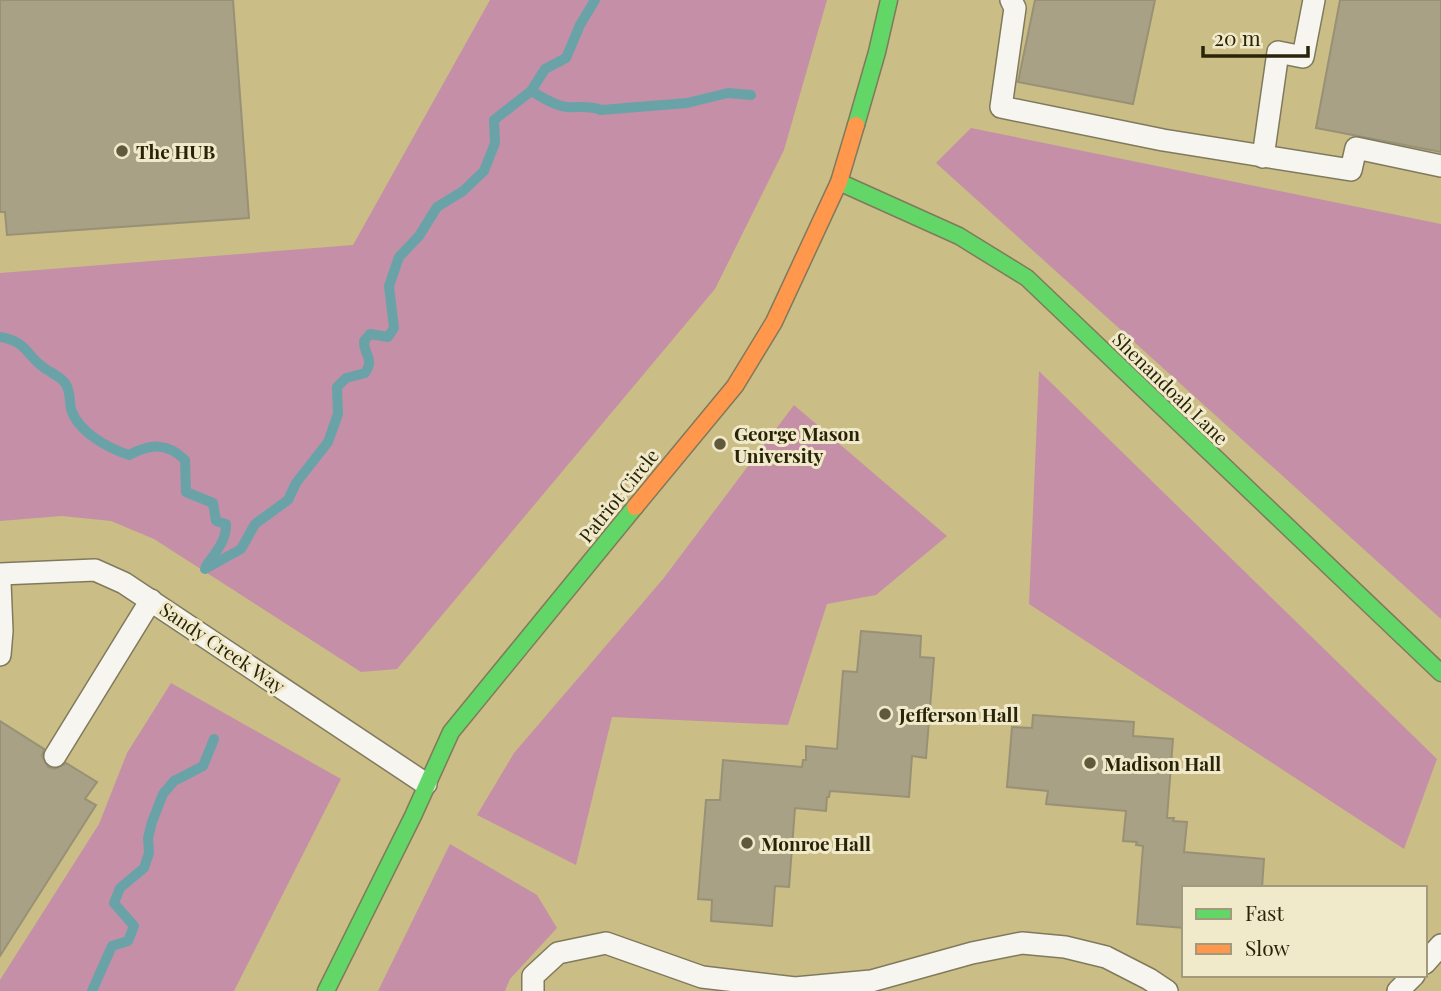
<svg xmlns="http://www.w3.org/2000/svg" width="1441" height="991" viewBox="0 0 1441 991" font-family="'Playfair Display',serif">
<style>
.built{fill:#cbbd86;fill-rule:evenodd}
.forest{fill:#c590a7}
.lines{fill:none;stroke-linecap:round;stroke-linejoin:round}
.stream{stroke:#6aa3a7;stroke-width:10}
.building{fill:#a8a186;stroke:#989176;stroke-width:2}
.lane-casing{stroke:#807a5d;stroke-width:24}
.fast-casing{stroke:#807a5d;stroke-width:19}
.slow-casing{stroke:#807a5d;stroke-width:19}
.lane{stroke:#f6f5f0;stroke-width:21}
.fast{stroke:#63d668;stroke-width:16}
.slow{stroke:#ff974d;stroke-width:16}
.poi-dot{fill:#60593b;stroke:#f1eaca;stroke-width:2.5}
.labels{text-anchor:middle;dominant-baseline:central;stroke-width:6;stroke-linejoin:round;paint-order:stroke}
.poi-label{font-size:19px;font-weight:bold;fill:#292308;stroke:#f1eaca;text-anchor:start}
.street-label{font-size:19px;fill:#292308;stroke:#f1eaca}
</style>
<rect width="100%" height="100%" fill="#c6be9b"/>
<path class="built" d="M 0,0 L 1441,0 L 1441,991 L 0,991 ZM 1184,888 L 1425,888 L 1425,975 L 1184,975 Z"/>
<g class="forest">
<polygon points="490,0 827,0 784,150 715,289 397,669 361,672 154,539 111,521 62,516 0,521 0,273 353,245"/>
<polygon points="971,128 1441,224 1441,619 936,163"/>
<polygon points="1039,371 1437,759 1404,849 1029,604"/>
<polygon points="794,405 947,536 876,595 827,604 788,725 612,717 576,865 477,815 514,753 663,579"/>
<polygon points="171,683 341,779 234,991 0,991 0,980 99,824 127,753"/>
<polygon points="450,844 537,895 557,928 510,979 505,991 378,991"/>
</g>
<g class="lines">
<g class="stream">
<path d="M 531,91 C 542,97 555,106 567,107 C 580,108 588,105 601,110 L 687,103 L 728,93 L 751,95"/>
<path d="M 0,337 C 28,342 25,354 43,367 C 49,372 60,376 65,383 C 71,391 69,400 71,409 C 78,432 108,448 129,455 C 150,444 167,442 185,460 L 186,492 L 213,503 L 216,521 L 226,524 C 227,540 215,553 206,566"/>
<path d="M 205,569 L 241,549 L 255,524 L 288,500 L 296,483 L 328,442 L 338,414 L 337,387 L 346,378 L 365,373 C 375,358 364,357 364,341 L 370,334 L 388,337 L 394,328 L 389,286 L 399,257 L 419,236 L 437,207 L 463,191 L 484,171 L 495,143 L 494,120 L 531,91 L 545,69 L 566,58 L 580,25 L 595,0"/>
<polyline points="92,991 112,946 128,941 134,926 114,903 120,888 144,868 149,853 148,838 152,822 163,794 174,781 203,766 214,739"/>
</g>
</g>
<g class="building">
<polygon points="0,0 233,0 249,218 7,235 5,212 0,212"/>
<polygon points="1035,0 1155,0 1133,104 1018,82"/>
<polygon points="1340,0 1441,0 1441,152 1316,128"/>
<polygon points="861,631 921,636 920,657 934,658 926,758 912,756 909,797 830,791 829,797 827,797 826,811 795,808 789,887 775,886 772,926 711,921 712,900 698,899 706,800 720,800 723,760 802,767 803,760 806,760 806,746 837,749 843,671 857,672"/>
<polygon points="1033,715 1134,722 1133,736 1173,739 1167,818 1174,818 1173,821 1187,822 1184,852 1264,859 1262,888 1184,888 1184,928 1137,924 1143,846 1136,845 1137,842 1123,841 1126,811 1046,804 1048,791 1007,787 1012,727 1032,728"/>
<polygon points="0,721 44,749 42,756 48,767 55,769 66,763 97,782 85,799 96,805 0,956"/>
</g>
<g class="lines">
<defs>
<g id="lane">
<polyline points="1011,0 1015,8 1001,107 1163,140 1351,170 1356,148 1441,166"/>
<polyline points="1263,157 1278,52 1303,57 1314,0"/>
<polyline points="0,574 95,570 124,583 426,784"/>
<polyline points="0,582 2,631 0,655"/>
<polyline points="55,756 151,600"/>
<polyline points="1425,963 1441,945"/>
<polyline points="533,991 533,976 558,953 606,943 702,977 795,988 871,981 972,953 1022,943 1065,947 1106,957 1149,979 1167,991"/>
<polyline points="1398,991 1414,975"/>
</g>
<g id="fast">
<polyline points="856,125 877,52 889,0"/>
<polyline points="839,182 959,236 1027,278 1441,673"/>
<polyline points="326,991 413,816 451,732 635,507"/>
</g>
<polyline id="slow" points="635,507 735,386 774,322 839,182 856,125"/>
</defs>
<use href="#lane" class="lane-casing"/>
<use href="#fast" class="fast-casing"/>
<use href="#slow" class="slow-casing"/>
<use href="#lane" class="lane"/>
<use href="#fast" class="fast"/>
<use href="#slow" class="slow"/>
</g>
<g class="poi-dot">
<circle cx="122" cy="151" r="7"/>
<circle cx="720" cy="444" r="7"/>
<circle cx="885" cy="714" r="7"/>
<circle cx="1090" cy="763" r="7"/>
<circle cx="747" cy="843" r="7"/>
</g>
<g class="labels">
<g class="poi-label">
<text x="136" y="151">The HUB</text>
<text x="734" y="433">George Mason<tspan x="734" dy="22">University</tspan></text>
<text x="899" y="714">Jefferson Hall</text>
<text x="1104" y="763">Madison Hall</text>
<text x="761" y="843">Monroe Hall</text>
</g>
<g class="street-label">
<text transform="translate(1171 388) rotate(44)">Shenandoah Lane</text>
<text transform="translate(618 495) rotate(-51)">Patriot Circle</text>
<text transform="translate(223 647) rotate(34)">Sandy Creek Way</text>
</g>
</g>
<rect x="1182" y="886" width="245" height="91" fill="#f1eaca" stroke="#a19a7c" stroke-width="2"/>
<rect x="1196" y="909" width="35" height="10" fill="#63d668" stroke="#a19a7c" stroke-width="2"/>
<text x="1245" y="921" font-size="21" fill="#292308">Fast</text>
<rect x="1196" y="944" width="35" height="10" fill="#ff974d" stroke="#a19a7c" stroke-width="2"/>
<text x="1245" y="956" font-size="21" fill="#292308">Slow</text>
<path d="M1203 46v10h105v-10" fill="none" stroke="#292308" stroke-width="3.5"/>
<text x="1214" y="46" font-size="21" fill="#292308" stroke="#f1eaca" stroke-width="5" paint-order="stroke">20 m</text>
</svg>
